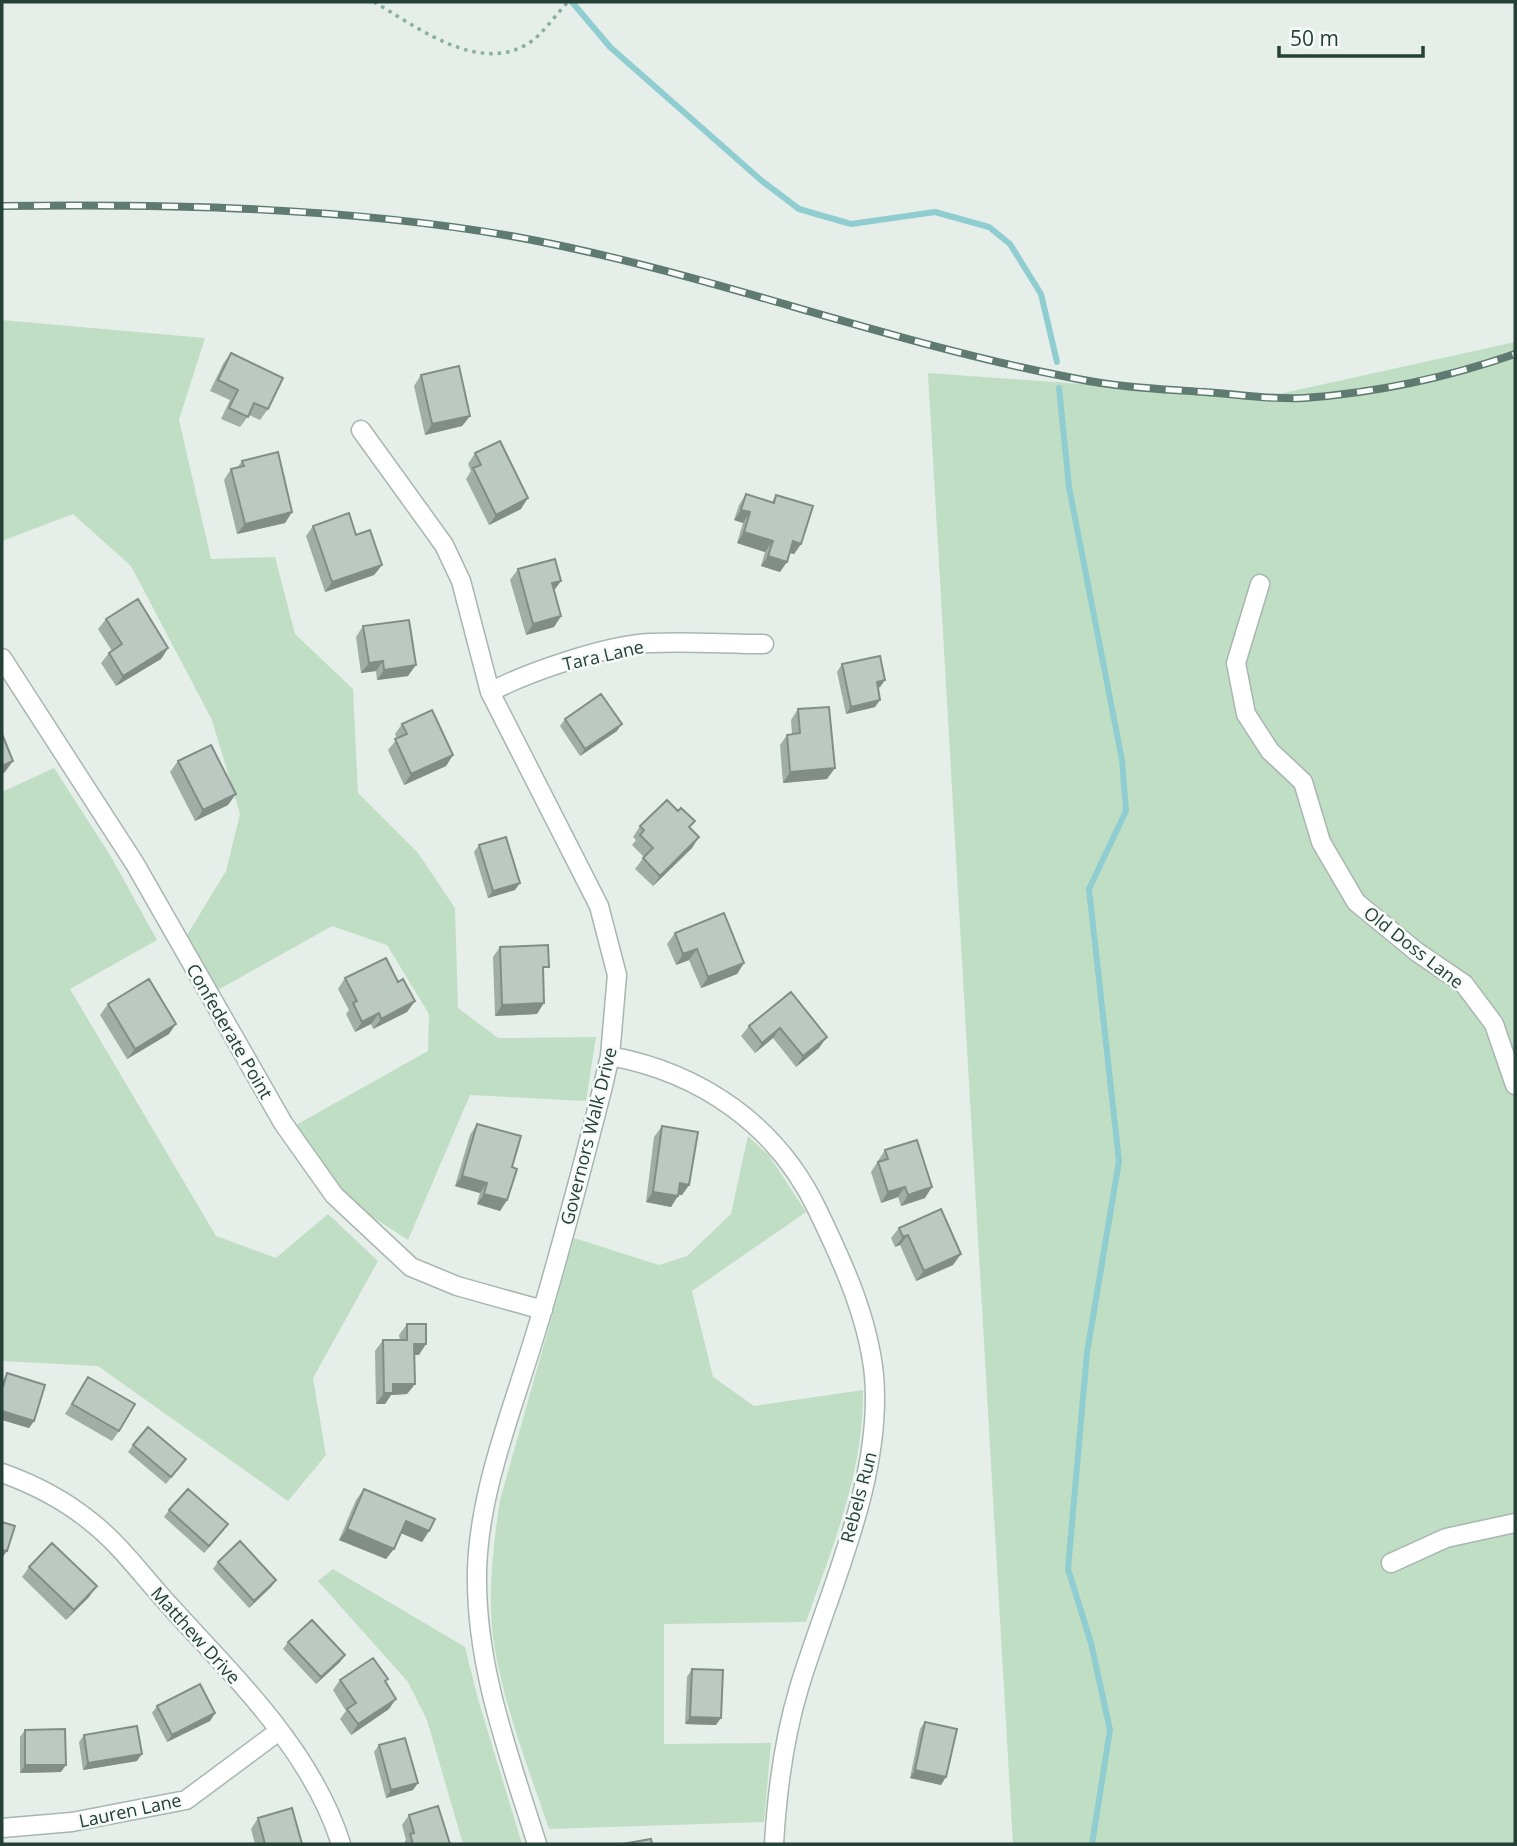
<svg xmlns="http://www.w3.org/2000/svg" width="1517" height="1846" viewBox="0 0 1517 1846" font-family="'Open Sans',sans-serif">
  <style>
    .green { fill: #bfdec4 }
    .lines { fill: none; stroke-linecap: round; stroke-linejoin: round }
    .stream { stroke: #90cdd1; stroke-width: 6 }
    .minor-casing { stroke: #a8b6b0; stroke-width: 21 }
    .path { stroke: #87b09f; stroke-width: 3.5; stroke-dasharray: 3.5 5; stroke-linecap: butt }
    .minor { stroke: #fff; stroke-width: 18 }
    .rail-casing { stroke: #5f7b71; stroke-width: 8 }
    .rail { stroke: #f6faf8; stroke-width: 5; stroke-dasharray: 16; stroke-linecap: butt }
    .wall { fill: #a1ada7 }
    .shaded-wall { fill: #838d88 }
    .building { fill: #bbc9c2; stroke: #838d88; stroke-width: 2 }
    .labels { text-anchor: middle; dominant-baseline: central; stroke-width: 5; stroke-linejoin: round; paint-order: stroke }
    .street-label { font-size: 18px; fill: #254036; stroke: #f6faf8 }
  </style>
  <rect width="100%" height="100%" fill="#e5eee9"/>
  <!-- green -->
  <path class="green" d="M2,320L205,338L179,420L211,559L275,557L295,634L353,689L358,793L418,853L455,908L458,1008L498,1038L596,1037L586,1101L470,1095L408,1240L368,1214L336,1185L296,1125L428,1051L429,1014L387,945L332,926L216,991L184,940L226,871L240,814L212,720L131,566L73,514L2,541Z
    M1515,342V1844H1013L928,373L1265,397Z
    M54,768L110,855L157,940L70,989L216,1236L276,1258L328,1214L378,1261L313,1378L326,1455L288,1501L98,1366L2,1361V792Z
    M748,1136L770,1157L806,1212L692,1291L713,1377L754,1406L863,1390C864,1472 833,1545 806,1622L664,1624V1744L771,1743L764,1822L549,1829C529,1769 504,1707 494,1644C487,1597 493,1546 500,1500L574,1238L659,1265L687,1256L731,1214Z
    M333,1569L465,1647L478,1699L522,1844H463L427,1720L408,1682L318,1581Z"/>
  <g class="lines">
    <!-- stream -->
    <path class="stream" d="M572,2L610,47L762,181L799,209L851,224L935,212L989,227L1010,244L1041,294L1057,362
      M1059,388L1069,487L1122,760L1126,811L1089,889L1119,1161L1087,1353L1068,1569L1091,1643L1110,1730L1092,1844"/>
    <!-- minor casing -->
    <g class="minor-casing">
      <path id="minor" d="M361,430L444,545L461,581L490,692L599,906L617,975L610,1056L602,1090C581,1172 560,1254 535,1335C512,1411 479,1491 477,1571C475,1666 509,1755 537,1844
        M1260,584L1236,663L1246,714L1270,751L1303,782L1321,842L1356,902L1417,952L1464,984L1494,1024L1515,1085
        M2,658L135,864L283,1123L334,1195L411,1267L457,1286L543,1310
        M490,692C528,672 607,645 650,643C688,641 726,644 764,644
        M610,1056C702,1073 778,1126 818,1211C843,1263 868,1317 874,1375C883,1480 829,1589 799,1688C784,1738 777,1792 774,1844
        M2,1473C33,1484 64,1500 90,1521C121,1545 143,1577 170,1606C235,1678 311,1749 341,1844
        M1391,1563L1446,1538L1515,1523
        M2,1828L72,1822L186,1800L279,1731"/>
    </g>
    <!-- path -->
    <path class="path" d="M374,2C416,26 475,73 526,45C542,36 555,15 568,2"/>
    <!-- minor -->
    <use href="#minor" class="minor"/>
    <!-- rail casing -->
    <g class="rail-casing">
      <path id="rail" d="M2,206C171,204 344,207 511,236C701,270 883,342 1073,378C1115,387 1160,389 1204,392C1236,394 1271,400 1304,398C1374,393 1449,377 1515,354"/>
    </g>
    <!-- rail -->
    <use href="#rail" class="rail"/>
  </g>
  <!-- wall -->
  <path class="wall" d="M231,353L268,409L260,420L249,415L240,427L221,419L230,400L210,391L223,364Z
    M421,375L470,416L462,426L425,435L414,386Z
    M475,453L521,509L489,525L466,479L471,471L468,464Z
    M242,461L292,512L285,523L237,534L224,480L231,469L237,468Z
    M746,494L772,502L776,495L801,544L794,554L789,553L780,572L761,566L765,552L737,543L743,523L734,520L739,505Z
    M313,526L356,535L382,565L374,575L325,592L306,536Z
    M518,569L561,581L554,591L561,616L554,627L526,635L510,580Z
    M106,619L168,648L161,659L116,686L101,663L109,653L112,651L98,629Z
    M363,626L408,676L377,680L376,671L361,673L356,637Z
    M842,664L885,680L880,687L878,688L875,707L846,714L837,672Z
    M798,709L827,779L783,783L780,745L787,735L792,734L791,720Z
    M565,719L617,731L580,756L560,726Z
    M402,724L453,755L446,766L404,785L388,750L397,739L395,734Z
    M178,761L228,805L195,821L170,772Z
    M640,826L690,828L692,848L653,886L635,869L644,857L632,845L636,840L633,837Z
    M479,845L515,890L488,898L474,852Z
    M675,933L744,963L737,974L701,988L689,960L676,965L667,944Z
    M500,947L537,1014L495,1016L493,957Z
    M345,978L398,982L415,1001L407,1012L373,1029L371,1024L355,1032L346,1014L349,1010L338,989Z
    M791,992L819,1048L796,1067L773,1038L755,1053L741,1036L749,1026Z
    M108,1004L169,1034L127,1059L100,1015Z
    M477,1124L512,1167L507,1200L500,1211L477,1204L480,1193L455,1186L470,1135Z
    M662,1126L689,1185L682,1195H678L671,1207L646,1202L654,1137Z
    M885,1150L925,1198L901,1206L898,1197L881,1203L871,1172Z
    M899,1228L953,1265L916,1281L900,1245L895,1247L891,1238Z
    M407,1324L419,1355H414L415,1384L407,1394L391,1395L385,1404H376L375,1351L383,1340H400L399,1335Z
    M7,1373L34,1421L29,1428L2,1420V1382Z
    M88,1377L119,1431L112,1441L65,1414Z
    M133,1445L186,1459L166,1484L128,1452Z
    M364,1489L429,1531L422,1542L401,1533L386,1559L339,1540L356,1500Z
    M169,1510L228,1524L204,1553L164,1517Z
    M218,1562L276,1580L271,1587L249,1608L213,1569Z
    M29,1567L89,1597L66,1620L22,1577Z
    M288,1642L345,1655L340,1662L316,1684L283,1649Z
    M692,1669L716,1725L685,1724L687,1677Z
    M388,1679L385,1682L389,1709L351,1735L340,1719L346,1711L333,1690L340,1680Z
    M157,1706L215,1713L210,1721L167,1742L152,1713Z
    M925,1722L941,1785L910,1778L920,1729Z
    M25,1730L61,1772L20,1773V1737Z
    M84,1735L137,1761L83,1770L79,1742Z
    M379,1745L413,1790L386,1798L374,1752Z
    M409,1815L450,1844H403L406,1840L402,1825Z
    M258,1818L302,1844H255L251,1829Z"/>
  <!-- shaded-wall -->
  <path class="shaded-wall" d="M470,416L462,426L425,435L432,424Z
    M528,498L521,509L489,525L496,515Z
    M741,510L750,512L743,523L734,520Z
    M292,512L285,523L237,534L245,524Z
    M744,532L773,541L765,552L737,543Z
    M793,541L801,544L794,554L786,552Z
    M768,556L787,562L780,572L761,566Z
    M382,565L374,575L325,592L332,582Z
    M561,581L553,591L552,583Z
    M561,616L554,627L526,635L533,624Z
    M168,648L161,659L116,686L123,676Z
    M383,661L376,671L361,673L369,663Z
    M416,665L408,676L377,680L384,670Z
    M885,680L880,687L872,689L877,682Z
    M880,700L875,707L846,714L851,707Z
    M622,724L617,731L580,756L585,749Z
    M453,755L446,766L404,785L411,774Z
    M13,761L5,772L2,774V766Z
    M835,768L827,779L783,783L790,772Z
    M236,794L228,805L195,821L203,810Z
    M699,837L692,848L653,886L660,876Z
    M520,883L515,890L488,898L493,891Z
    M697,949L689,960L676,965L683,954Z
    M744,963L737,974L701,988L708,977Z
    M415,1001L407,1012L373,1029L381,1019Z
    M544,1003L537,1014L495,1016L502,1005Z
    M379,1013L371,1024L355,1032L362,1022Z
    M176,1024L169,1034L127,1059L135,1049Z
    M780,1028L773,1038L755,1053L762,1043Z
    M827,1037L819,1048L796,1067L803,1056Z
    M462,1176L487,1183L480,1193L455,1186Z
    M680,1183L689,1185L682,1195L673,1194Z
    M905,1187L898,1197L881,1203L888,1192Z
    M932,1187L925,1198L901,1206L908,1195Z
    M653,1192L678,1196L671,1207L646,1202Z
    M484,1194L507,1200L500,1211L477,1204Z
    M908,1235L900,1245L895,1247L903,1237Z
    M961,1254L953,1265L916,1281L924,1271Z
    M414,1344H426L419,1355H407Z
    M393,1384H415L407,1394L391,1395L385,1404H376L384,1393Z
    M2,1411L34,1421L29,1428L2,1420Z
    M406,1521L429,1531L422,1542L398,1532Z
    M228,1524L223,1531L204,1553L209,1546Z
    M347,1529L394,1549L386,1559L339,1540Z
    M2,1550L7,1551L2,1558Z
    M276,1580L271,1587L249,1608L254,1601Z
    M97,1586L89,1597L66,1620L74,1610Z
    M345,1655L340,1662L316,1684L321,1677Z
    M396,1699L389,1709L351,1735L358,1724Z
    M215,1713L210,1721L167,1742L172,1735Z
    M690,1717L721,1718L716,1725L685,1724Z
    M142,1754L137,1761L83,1770L88,1763Z
    M25,1765H66L61,1772L20,1773Z
    M915,1770L946,1777L941,1785L910,1778Z
    M418,1783L413,1790L386,1798L391,1790Z"/>
  <!-- building -->
  <path class="building" d="M231,353L283,378L268,409L254,403L248,417L229,408L238,390L218,380Z
    M459,366L470,416L432,424L421,375Z
    M500,441L528,498L496,515L473,468L481,465L475,453Z
    M278,452L292,512L245,524L231,469L244,466L242,461Z
    M746,494L774,503L776,495L813,506L801,544L793,541L787,562L768,556L773,541L744,532L750,512L741,510Z
    M349,513L356,535L370,530L382,565L332,582L313,526Z
    M555,559L561,581L552,583L561,616L533,624L518,569Z
    M138,599L168,648L123,676L109,653L122,644L106,619Z
    M409,620L416,665L384,670L383,661L369,663L363,626Z
    M880,656L885,680L877,682L880,700L851,707L842,664Z
    M601,694L622,724L585,749L565,719Z
    M829,707L835,768L790,772L787,735L800,733L798,709Z
    M432,710L453,755L411,774L395,739L407,734L402,724Z
    M2,734L13,761L2,766Z
    M211,745L236,794L203,810L178,761Z
    M667,800L678,811L681,808L695,821L689,827L699,837L660,876L643,858L653,848L640,835L644,830L640,826Z
    M506,837L520,883L493,891L479,845Z
    M724,913L744,963L708,977L697,949L683,954L675,933Z
    M548,945L549,967H543L544,1003L502,1005L500,947Z
    M386,958L398,982L403,979L415,1001L381,1019L379,1013L362,1022L353,1003L357,1001L345,978Z
    M149,979L176,1024L135,1049L108,1004Z
    M791,992L827,1037L803,1056L780,1028L762,1043L749,1026Z
    M477,1124L521,1136L512,1167L517,1169L507,1200L484,1194L487,1183L462,1176Z
    M662,1126L698,1132L689,1185L680,1183L678,1196L653,1192Z
    M917,1140L932,1187L908,1195L905,1187L888,1192L878,1162L888,1159L885,1150Z
    M941,1209L961,1254L924,1271L908,1235L903,1237L899,1228Z
    M407,1324H426V1344H414L415,1384H393V1393H384L383,1340H407Z
    M7,1373L45,1385L34,1421L2,1411V1390Z
    M88,1377L135,1404L119,1431L72,1404Z
    M148,1427L186,1459L171,1477L133,1445Z
    M188,1489L228,1524L209,1546L169,1510Z
    M364,1489L435,1519L429,1531L406,1521L394,1549L347,1529Z
    M2,1522L15,1526L7,1551L2,1550Z
    M240,1541L276,1580L254,1601L218,1562Z
    M52,1543L97,1586L74,1610L29,1567Z
    M312,1620L345,1655L321,1677L288,1642Z
    M373,1658L388,1679L385,1681L396,1699L358,1724L347,1709L356,1703L340,1680Z
    M692,1669L723,1670L721,1718L690,1717Z
    M200,1684L215,1713L172,1735L157,1706Z
    M925,1722L957,1729L946,1777L915,1770Z
    M137,1726L142,1754L88,1763L84,1735Z
    M65,1729L66,1765H25V1730Z
    M405,1738L418,1783L391,1790L379,1745Z
    M438,1806L450,1844H413L410,1834L414,1833L409,1815Z
    M292,1808L302,1844H265L258,1818Z
    M651,1839L652,1844H622Z"/>
  <g class="labels">
    <!-- street labels -->
    <g class="street-label">
      <text transform="translate(603 655) rotate(-13)">Tara Lane</text>
      <text transform="translate(1414 947) rotate(38)">Old Doss Lane</text>
      <text transform="translate(230 1031) rotate(60)">Confederate Point</text>
      <text transform="translate(588 1136) rotate(-76)">Governors Walk Drive</text>
      <text transform="translate(858 1497) rotate(-75)">Rebels Run</text>
      <text transform="translate(196 1635) rotate(48)">Matthew Drive</text>
      <text transform="translate(130 1810) rotate(-12)">Lauren Lane</text>
    </g>
  </g>
  <!-- border -->
  <rect width="1517" height="1846" fill="none" stroke="#254036" stroke-width="7"/>
  <!-- scale -->
  <path d="M1279 46v10h144v-10" fill="none" stroke="#254036" stroke-width="3.5"/>
  <text x="1290" y="46" font-size="21" fill="#254036" stroke="#f6faf8" stroke-width="5" paint-order="stroke">50 m</text>
</svg>
